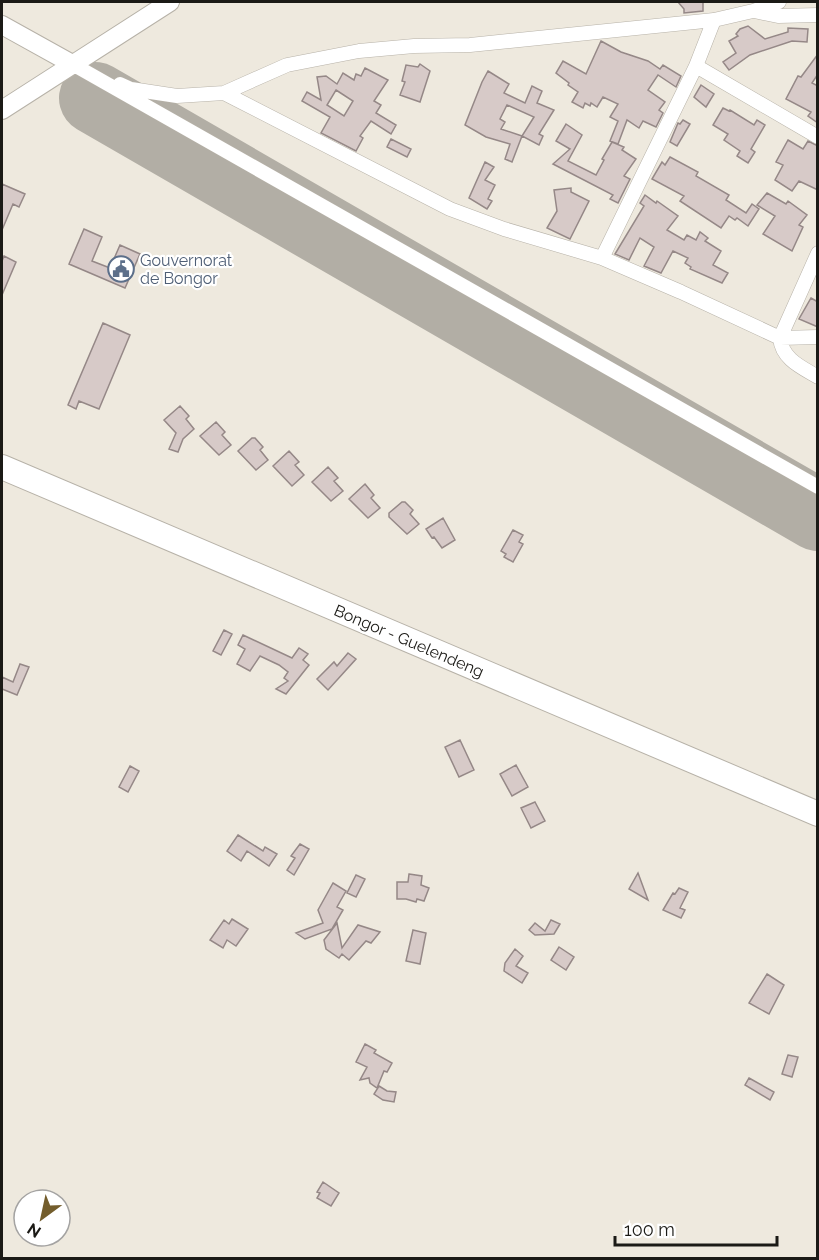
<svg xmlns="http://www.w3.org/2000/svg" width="819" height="1260" viewBox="0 0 819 1260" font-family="Raleway,sans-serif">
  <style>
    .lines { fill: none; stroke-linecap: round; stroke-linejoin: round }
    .runway { stroke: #b2aea5; stroke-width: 72 }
    .building { fill: #d7cac8; stroke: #958887; stroke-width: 1.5; fill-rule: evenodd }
    .street-casing { stroke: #b7b2a8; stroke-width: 15 }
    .secondary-casing { stroke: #b7b2a8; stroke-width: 20 }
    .highway-casing { stroke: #b7b2a8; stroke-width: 26 }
    .street { stroke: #fff; stroke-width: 14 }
    .secondary { stroke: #fff; stroke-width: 18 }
    .highway { stroke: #fff; stroke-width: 24 }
    .labels { text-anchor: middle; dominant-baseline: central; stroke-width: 4.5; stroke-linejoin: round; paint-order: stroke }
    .service-label { font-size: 16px; fill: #4e5e75; stroke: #fff; text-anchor: start }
    .street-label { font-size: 16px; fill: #1b1a16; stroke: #fff }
  </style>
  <rect width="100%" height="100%" fill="#eee9de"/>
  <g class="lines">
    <!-- runway -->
    <path class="runway" d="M95,98L818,515"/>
  </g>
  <!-- building -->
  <path class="building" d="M678,2H703V11L684,13V9Z
    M748,26L765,39L788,32V28L808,29L807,42L792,41L750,55L729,70L723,62L736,53L729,41L738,36L736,34L740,29Z
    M601,41L621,52L648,61L660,69L663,65L681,76L676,87L658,75L648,90L665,102L659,110L663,113L656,127L643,121L639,128L627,120L618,144L610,141L618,121L610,117L618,104L603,97L597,107L591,103L590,106L585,103L583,108L572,102L578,92L568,85L569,83L556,73L563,61L586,74Z
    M818,54V74L812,83L818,86V123L808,116L811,112L786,99L798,76L801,77Z
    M420,64L430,71L420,102L400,95L405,82L402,81L406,65L418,67Z
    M365,68L388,80L374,101L381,105L376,113L396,125L391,134L371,121L360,136L363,138L356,151L321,133L330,117L302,101L307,92L321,100L317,77L326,76L337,84L343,73L354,80L356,74L361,76ZM336,90L353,101L344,116L327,105Z
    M488,71L509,84L504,93L525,103L532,86L542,91L537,103L554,110L539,134L543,136L539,145L522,136L534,117L507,105L500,119L505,122L501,129L522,136L512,162L505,159L510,144L486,137L465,125L482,82Z
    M701,85L714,94L706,107L694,97Z
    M723,108L729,111L730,110L754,125L757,120L765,125L751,149L755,152L748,163L737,156L740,151L724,140L728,134L713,125Z
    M683,120L690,124L677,146L670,142L678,123L680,124Z
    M566,124L582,135L568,161L596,175L604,160L602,159L612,142L624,147L622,150L636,159L624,176L630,179L618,203L610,199L613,195L553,164L570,149L556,141Z
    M391,139L411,149L407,157L387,147Z
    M788,140L803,149L808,141L818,146V190L799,181L792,191L775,180L783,165L776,162Z
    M670,157L698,172L696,176L729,195L726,200L746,213L752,204L759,209L748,226L737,218L735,220L729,216L721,228L680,201L684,196L652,179L662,162L665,165Z
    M485,162L494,167L485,180L495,185L488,199L492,201L487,209L469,198Z
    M2,184L25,194L19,207L13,204L2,230Z
    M571,188V192L589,201L570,239L547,228L557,211L554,190Z
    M767,193L786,204L788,201L807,215L799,225L803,227L792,251L763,234L775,216L757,205Z
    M645,195L656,203L657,201L678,216L667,230L684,240L687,235L696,240L700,232L708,238L705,241L721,251L713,265L728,273L722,283L690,269L691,267L685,263L688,258L673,251L661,273L644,266L654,247L640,238L629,260L615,254L644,206L640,203Z
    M84,229L102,237L92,261L110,268L120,245L140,254L125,288L69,264Z
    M4,256L16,262L2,295V261Z
    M811,298L818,302V327L799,319Z
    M103,323L130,335L99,409L79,401L76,409L68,405Z
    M180,406L189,416L186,419L194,429L183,439L178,452L169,449L176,433L164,420Z
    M216,422L225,432L222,435L231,445L219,455L200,436Z
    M252,438H255L263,447L260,450L268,460L256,470L238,451Z
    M289,451L299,462L295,465L304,475L292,486L273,466Z
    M328,467L338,478L334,481L343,491L331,501L312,482Z
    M365,484L374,495L371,498L380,508L368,518L349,499Z
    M402,502H405L413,510L410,514L419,524L407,534L389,517V513Z
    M443,518L455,540L442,548L434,537L432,538L426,529Z
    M513,530L523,535L519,542L523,544L513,562L504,557L506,554L501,551Z
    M224,630L232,634L221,655L213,651Z
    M243,635L292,658L299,648L308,654L303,660L309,665L286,694L276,689L288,681L284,678L288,672L279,665L260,656L250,671L237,664L245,649L238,645Z
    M348,653L356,659L328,690L317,679L334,662L337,666Z
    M20,664L29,667L17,695L2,689V677L13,682Z
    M460,740L474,770L459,777L445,747Z
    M516,765L528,787L512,796L500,774Z
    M130,766L139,771L128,792L119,787Z
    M535,802L545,821L531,828L521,808Z
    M238,835L263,851L265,847L277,854L269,866L247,851L241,861L227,851Z
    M300,844L309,849L294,875L287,870L295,858L291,856Z
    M638,873L648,900L629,889Z
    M409,874L422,876L421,885L429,888L424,901L417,899L416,902L406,899H397V882H408Z
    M356,875L365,879L356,897L347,893Z
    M333,883L346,891L337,907L343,910L332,929L305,939L296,933L323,923L318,910Z
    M679,888L688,892L680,908L685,910L681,918L663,910L673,893L675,894Z
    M232,919L248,929L236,946L227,940L223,948L210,940L224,920L229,924Z
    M551,920L560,924L554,934L535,935L529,930L535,923L545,931Z
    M337,923L342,948L358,925L380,932L371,943L366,941L349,960L342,954L339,958L326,949L324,940Z
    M413,930L426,933L420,964L406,961Z
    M559,947L574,957L566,970L551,960Z
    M515,949L523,956L516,966L528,973L522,983L504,971L505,963Z
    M767,974L784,985L769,1014L749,1003Z
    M365,1044L376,1050L374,1053L392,1063L387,1072L384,1071L377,1088L370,1083L369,1078L360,1080L367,1067L356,1062Z
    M788,1055L798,1057L792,1077L782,1074Z
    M749,1078L774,1092L770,1100L745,1085Z
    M379,1086L387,1091L396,1092L394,1102L383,1100L374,1094Z
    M323,1182L339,1193L331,1206L317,1198L320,1193L317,1192Z"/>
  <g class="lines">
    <!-- street casing -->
    <g class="street-casing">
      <path id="street" d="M754,11L778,16L818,15
        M74,65L818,487
        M696,66L818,137
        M120,84L131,89L177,96L224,93L287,65L359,51L414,46L470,45L714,20L753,11L779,2
        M224,93L450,209L504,229L602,258L681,292L780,338L818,337
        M818,253L780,338C782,359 801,367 818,377
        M602,258L696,66L714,20"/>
    </g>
    <!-- secondary casing -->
    <g class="secondary-casing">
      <path id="secondary" d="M2,25L74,65
        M2,110L170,2"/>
    </g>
    <!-- highway casing -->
    <g class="highway-casing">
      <path id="highway" d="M2,467L818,814"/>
    </g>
    <!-- street -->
    <use href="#street" class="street"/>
    <!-- secondary -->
    <use href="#secondary" class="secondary"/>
    <!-- highway -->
    <use href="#highway" class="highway"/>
  </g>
  <!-- icons -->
  <defs>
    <g id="civic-ring" transform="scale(1.35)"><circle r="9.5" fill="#fff" stroke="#5c6f8a" stroke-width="1.5"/><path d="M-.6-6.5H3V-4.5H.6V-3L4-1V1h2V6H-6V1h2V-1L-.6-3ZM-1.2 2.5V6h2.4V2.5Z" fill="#5c6f8a"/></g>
  </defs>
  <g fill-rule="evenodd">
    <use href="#civic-ring" x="121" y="269"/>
  </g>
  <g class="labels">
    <!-- service labels -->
    <g class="service-label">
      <text x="140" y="260">Gouvernorat<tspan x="140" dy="18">de Bongor</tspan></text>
    </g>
    <!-- street labels -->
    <g class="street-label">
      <text transform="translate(409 641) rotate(23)">Bongor - Guelendeng</text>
    </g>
  </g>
  <!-- border -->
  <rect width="819" height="1260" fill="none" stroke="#1b1a16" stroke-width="6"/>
  <!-- north arrow -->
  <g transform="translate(42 1218) rotate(213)"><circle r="28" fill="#ffffff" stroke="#a4a3a2" stroke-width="1.5"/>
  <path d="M0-4.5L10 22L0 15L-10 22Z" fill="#735d2c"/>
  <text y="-9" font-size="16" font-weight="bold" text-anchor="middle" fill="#1b1a16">N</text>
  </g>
  <!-- scale -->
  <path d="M615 1236v9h162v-9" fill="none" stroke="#1b1a16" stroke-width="3"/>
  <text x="624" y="1236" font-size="18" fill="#1b1a16" stroke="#ffffff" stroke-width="4.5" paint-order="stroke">100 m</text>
</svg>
